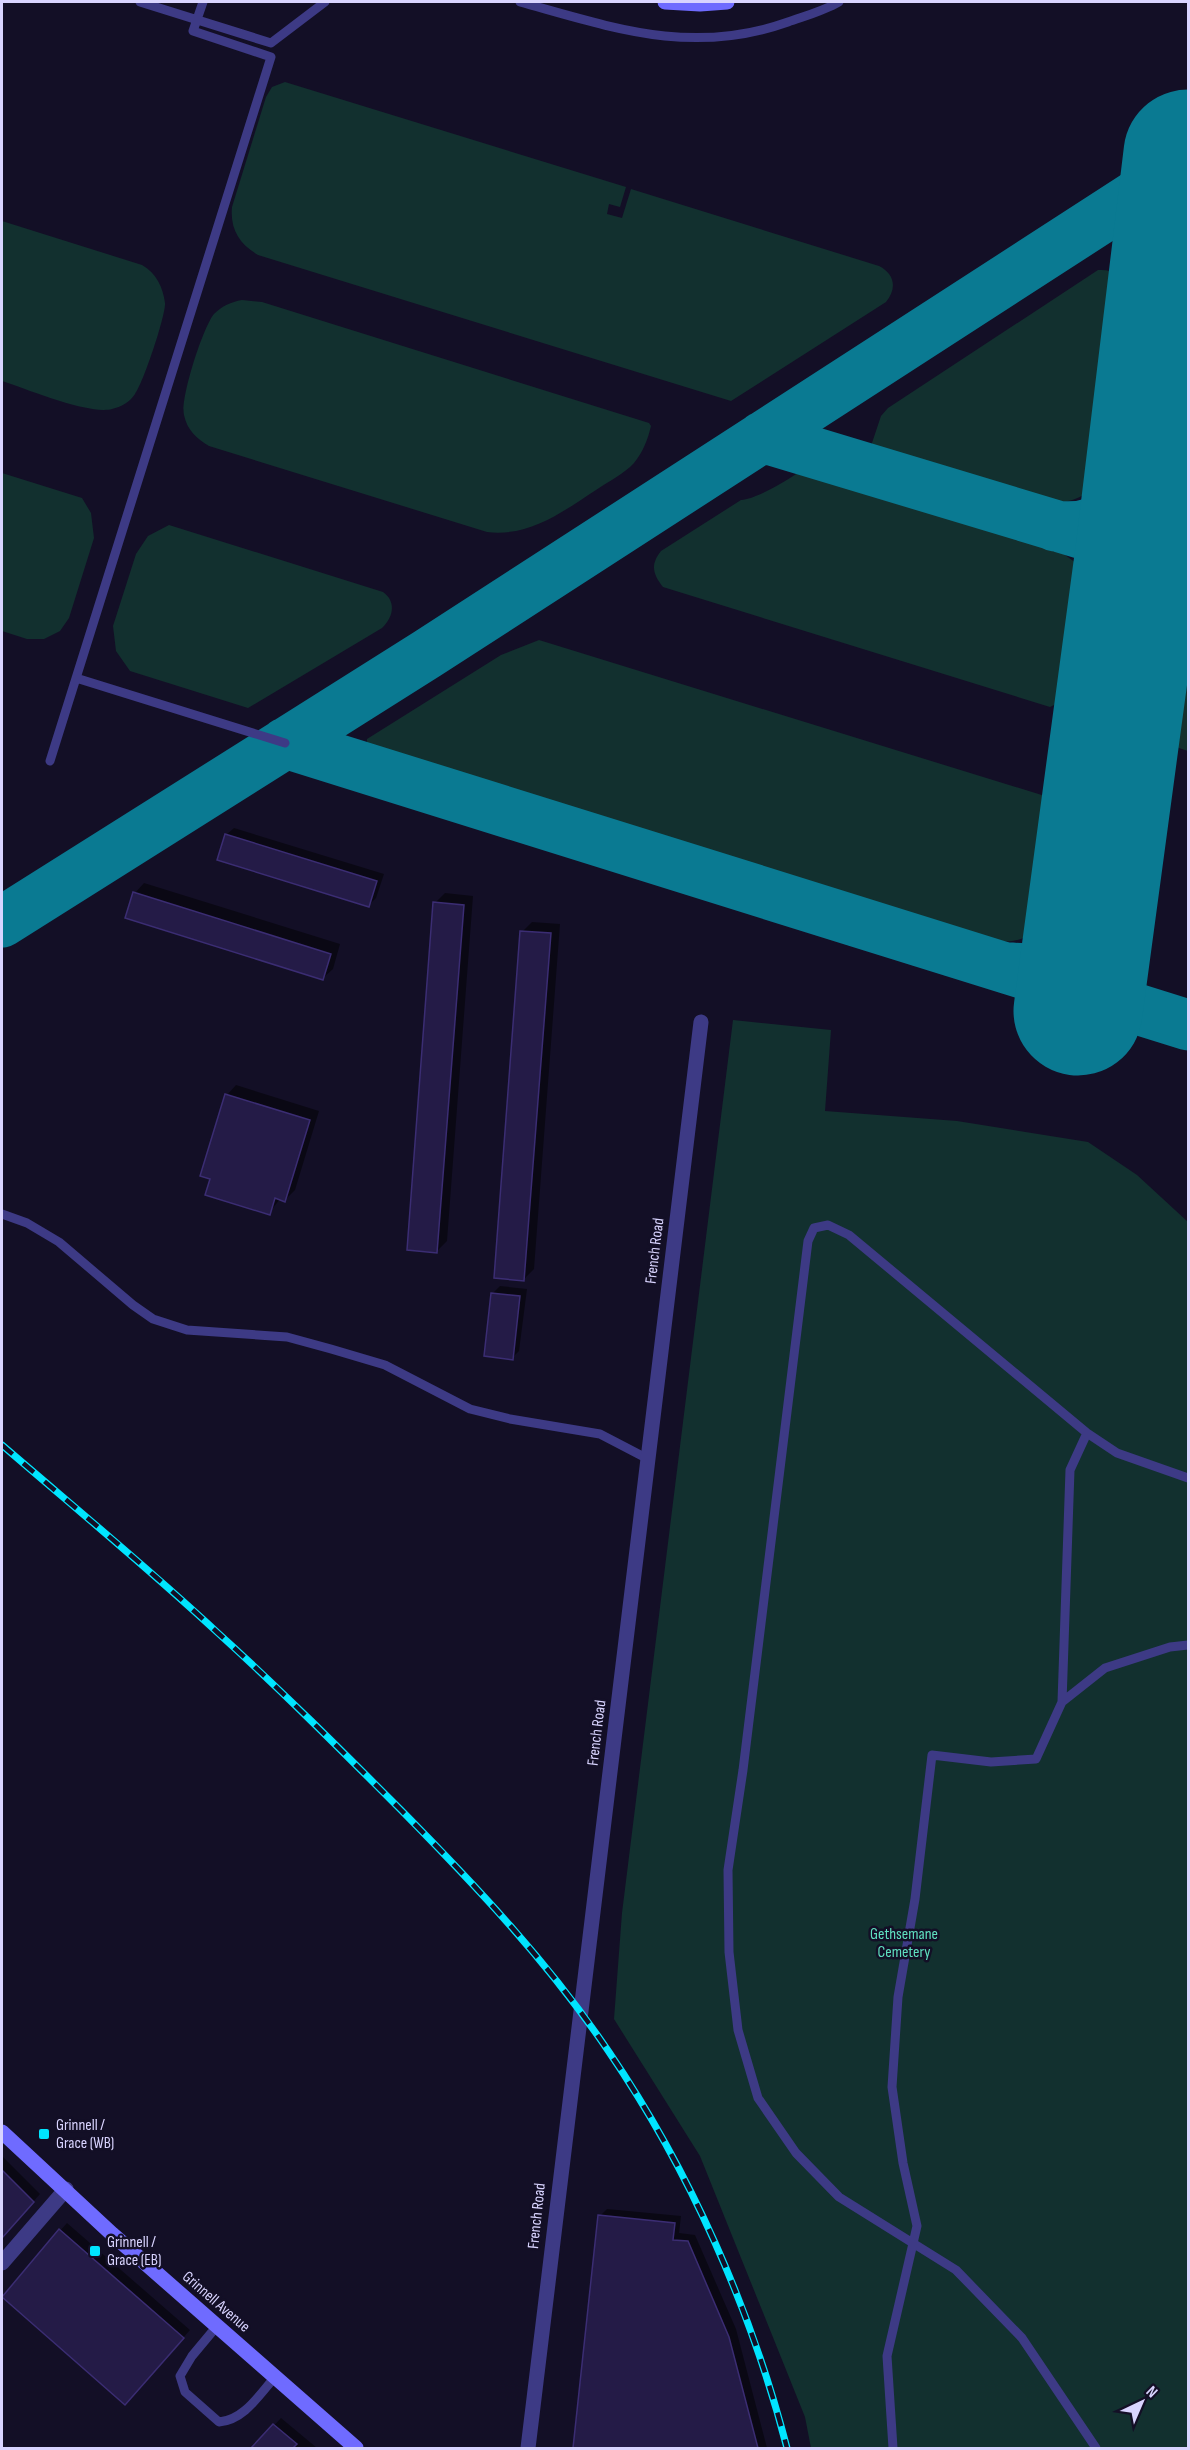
<svg xmlns="http://www.w3.org/2000/svg" width="1190" height="2450" viewBox="0 0 1190 2450" font-family="'Sofia Sans Condensed',sans-serif">
  <style>
    .green { fill: #12302f }
    .shadow { fill: #0007 }
    .lines { fill: none; stroke-linecap: round; stroke-linejoin: round }
    .taxiway { stroke: #0a7a92; stroke-width: 51 }
    .runway { stroke: #0a7a92; stroke-width: 129 }
    .building { fill: #241b47; stroke: #3b2d73; stroke-width: 1.5 }
    .lane { stroke: #3d3a85; stroke-width: 9 }
    .street { stroke: #3d3a85; stroke-width: 15 }
    .secondary { stroke: #6f6bff; stroke-width: 15 }
    .rail-casing { stroke: #00e5ff; stroke-width: 7 }
    .rail { stroke: #130f26; stroke-width: 4.5; stroke-dasharray: 14; stroke-linecap: butt }
    .poi-dot { fill: #00e5ff; stroke: #130f26; stroke-width: 2 }
    .labels { text-anchor: middle; dominant-baseline: central; stroke-width: 5; stroke-linejoin: round; paint-order: stroke }
    .street-label { font-size: 16px; fill: #d9d4ff; stroke: #130f26 }
    .park-label { font-size: 16px; fill: #5fe0c0; stroke: #130f26 }
    .poi-label { font-size: 16px; fill: #d9d4ff; stroke: #130f26; text-anchor: start }
  </style>
  <rect width="100%" height="100%" fill="#130f26"/>
  <!-- green -->
  <path class="green" d="M285,82L626,187L620,207L609,204L607,214L622,218L631,189L879,266C895,274 897,289 886,302L731,401L258,255C239,244 230,229 232,207L266,97L272,87Z
    M2,221L142,265C156,273 163,287 165,303C166,315 143,384 135,394C130,402 121,407 112,409C89,415 27,389 2,381Z
    M1098,270C1112,269 1121,274 1126,287L1099,473C1091,498 1069,505 1044,501L871,446L881,416L888,408Z
    M242,300L262,302L649,423L651,426C648,439 643,452 634,463C624,474 609,481 596,490C562,512 530,537 487,532L209,446C197,439 187,430 184,415C180,399 203,327 214,314C222,306 231,302 242,300Z
    M801,471L1061,552L1076,563L1085,585L1074,695L1050,707L663,587C653,574 650,565 661,551L741,500C757,499 787,480 801,471Z
    M2,473L82,498L91,513L94,538L69,618L60,631L44,639H27L2,631Z
    M169,525L383,592C396,601 394,617 382,628L248,708L130,671L116,651L113,626L136,554L148,536Z
    M1188,618V751L1176,747L1159,717L1171,637L1179,625Z
    M539,640L1061,801L1048,908C1040,934 1020,945 993,941L367,744V739L501,655Z
    M733,1020L831,1030L825,1111L957,1121L1088,1142L1137,1175L1188,1222V2448H811L805,2417L700,2156L614,2019L622,1913Z"/>
  <!-- shadow -->
  <path class="shadow" d="M234,828L384,874L376,898L369,905L226,835Z
    M144,883L340,944L333,969L323,978L135,893Z
    M445,893L473,896L447,1241L437,1251L435,903Z
    M532,922L560,924L534,1269L524,1279L522,932Z
    M236,1085L319,1111L295,1190L285,1200L280,1199L269,1213L212,1178L227,1095Z
    M500,1286L527,1289L519,1351L512,1358L493,1293Z
    M2,2156L40,2194L2,2237Z
    M607,2209L681,2216L679,2233L695,2235L736,2329L767,2448H575L600,2216Z
    M67,2223L190,2330L125,2403L2,2296Z
    M281,2418L317,2448H253Z"/>
  <g class="lines">
    <!-- taxiway -->
    <path class="taxiway" d="M762,437L1140,551L1188,568
      M1055,526C1111,533 1137,497 1153,450
      M285,743L1188,1025
      M2,922L427,654L1188,162
      M1011,968C1046,971 1068,966 1088,935"/>
    <!-- runway -->
    <path class="runway" d="M1078,1011L1140,551L1188,154"/>
  </g>
  <!-- building -->
  <path class="building" d="M225,834L377,881L369,907L217,860Z
    M133,892L331,954L323,980L125,918Z
    M433,902L464,905L437,1253L407,1250Z
    M520,931L551,933L524,1281L494,1278Z
    M225,1094L310,1120L285,1202L275,1198L270,1215L205,1195L210,1179L200,1176Z
    M491,1293L520,1296L513,1360L484,1356Z
    M2,2170L34,2202L2,2238Z
    M598,2215L675,2223L673,2240L688,2241L729,2337L758,2448H573Z
    M59,2229L184,2338L125,2405L2,2297Z
    M273,2424L297,2444L293,2448H251Z"/>
  <g class="lines">
    <!-- lane -->
    <path class="lane" d="M140,2L271,43L325,2
      M520,2C614,28 692,56 788,22C805,16 824,11 839,2
      M76,678L285,743
      M50,761L271,57L193,31L203,2
      M2,1214L27,1223L59,1242L133,1305L153,1319L187,1330L287,1337L331,1349L385,1365L470,1409L510,1419L600,1434L648,1459
      M1062,1702L1105,1668L1170,1647L1188,1645
      M217,2326L192,2356L180,2376L185,2392L219,2422C244,2420 259,2395 275,2377
      M893,2448L887,2356L917,2226L903,2163L892,2087L898,1997L915,1899L932,1755L991,1762L1036,1759L1062,1702L1070,1470L1087,1433
      M1096,2448L1022,2338L956,2270L839,2197L796,2153L758,2098L738,2030L729,1952L728,1870L743,1770L808,1241L814,1228L828,1225L849,1235L1087,1433L1117,1453L1188,1478"/>
    <!-- street -->
    <path class="street" d="M2,2263L66,2189
      M528,2448C583,1973 643,1498 701,1022"/>
    <!-- secondary -->
    <path class="secondary" d="M665,2L700,4L727,2
      M2,2132L112,2234L356,2448"/>
    <!-- rail casing -->
    <g class="rail-casing">
      <path id="rail" d="M2,1445C74,1507 148,1568 218,1633C281,1690 341,1750 401,1810C476,1886 549,1963 609,2052C690,2171 751,2309 787,2448"/>
    </g>
    <!-- rail -->
    <use href="#rail" class="rail"/>
  </g>
  <!-- markers -->
  <g class="poi-dot">
    <rect x="38" y="2128" width="12" height="12" rx="3"/>
    <rect x="89" y="2245" width="12" height="12" rx="3"/>
  </g>
  <g class="labels">
    <!-- street labels -->
    <g class="street-label">
      <text transform="translate(655 1251) rotate(-83)">French Road</text>
      <text transform="translate(597 1733) rotate(-83)">French Road</text>
      <text transform="translate(537 2216) rotate(-84)">French Road</text>
      <text transform="translate(216 2302) rotate(41)">Grinnell Avenue</text>
    </g>
    <!-- park labels -->
    <g class="park-label">
      <text x="904" y="1934">Gethsemane<tspan x="904" dy="18">Cemetery</tspan></text>
    </g>
    <!-- poi labels -->
    <g class="poi-label">
      <text x="56" y="2125">Grinnell /<tspan x="56" dy="18">Grace (WB)</tspan></text>
      <text x="107" y="2242">Grinnell /<tspan x="107" dy="18">Grace (EB)</tspan></text>
    </g>
  </g>
  <!-- border -->
  <rect width="1190" height="2450" fill="none" stroke="#d9d4ff" stroke-width="6"/>
  <!-- north arrow -->
  <g transform="translate(1142 2402) rotate(44)" stroke="#130f26" stroke-width="4.5" paint-order="stroke">
  <path d="M0-4.5L10 22L0 15L-10 22Z" fill="#d9d4ff"/>
  <text y="-9" font-size="16" font-weight="bold" text-anchor="middle" fill="#d9d4ff">N</text>
  </g>
</svg>
